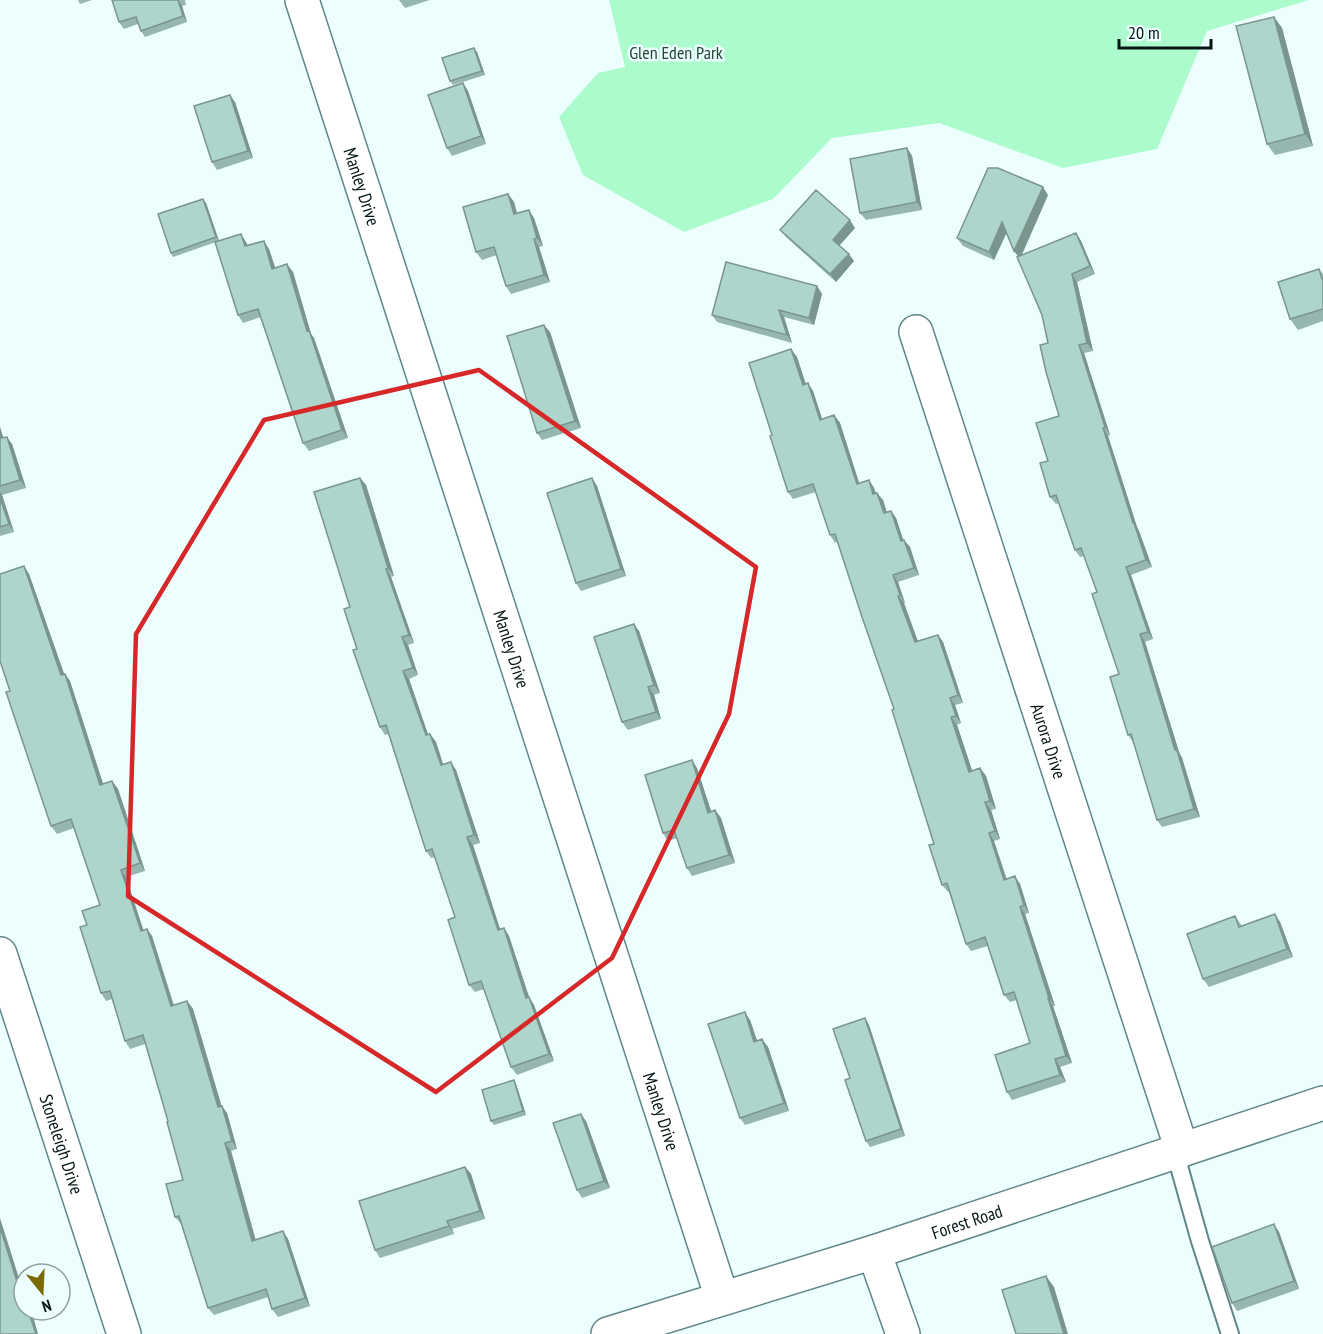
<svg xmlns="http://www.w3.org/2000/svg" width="1323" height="1334" viewBox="0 0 1323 1334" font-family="'PT Sans Narrow',sans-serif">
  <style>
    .green { fill: #acfbcc }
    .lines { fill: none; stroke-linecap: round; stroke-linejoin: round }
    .service-casing { stroke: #608788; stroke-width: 20 }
    .minor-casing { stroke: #608788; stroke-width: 36 }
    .tertiary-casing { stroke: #608788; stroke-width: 36 }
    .service { stroke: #fff; stroke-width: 16 }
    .minor { stroke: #fff; stroke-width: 33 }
    .tertiary { stroke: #fff; stroke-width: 33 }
    .wall { fill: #96b7af }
    .shaded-wall { fill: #7a958e }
    .building { fill: #aed5cb; stroke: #7a958e; stroke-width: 1.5 }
    .marked { fill: none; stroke: #d62828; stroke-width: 4.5; stroke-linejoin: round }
    .labels { text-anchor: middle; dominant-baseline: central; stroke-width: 5; stroke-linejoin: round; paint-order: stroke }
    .park-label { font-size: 18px; fill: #204631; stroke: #edfefe }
    .street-label { font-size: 18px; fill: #051515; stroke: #edfefe }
  </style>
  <rect width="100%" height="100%" fill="#edfefe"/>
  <!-- green -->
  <path class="green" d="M609,0H1309L1207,31L1157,149L1063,168L939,123L832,138L773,199L684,232L583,175L559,117L598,73L625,67Z"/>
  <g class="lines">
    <!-- service casing -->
    <g class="service-casing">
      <path id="service" d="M1175,1152L1200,1241L1230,1334"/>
    </g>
    <!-- minor casing -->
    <g class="minor-casing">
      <g id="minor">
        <path id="s1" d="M302,0L722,1298"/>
        <path id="s2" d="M916,332L1182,1150"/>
        <path id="s3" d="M0,954L124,1334"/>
        <path d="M874,1252L903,1334"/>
      </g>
    </g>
    <!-- tertiary casing -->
    <g class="tertiary-casing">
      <g id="tertiary">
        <path id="s4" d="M608,1334L874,1252L1323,1103"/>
      </g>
    </g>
    <!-- service -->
    <use href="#service" class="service"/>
    <!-- minor -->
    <use href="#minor" class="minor"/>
    <!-- tertiary -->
    <use href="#tertiary" class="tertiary"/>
  </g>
  <!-- wall -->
  <path class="wall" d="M78,0H92L80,4Z
    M112,0H185L186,5L182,6L187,22L145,37L141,31L138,24L124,29L119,22Z
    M399,0H430L405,8Z
    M1274,17L1282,28L1313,146L1275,155L1267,144Z
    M477,52L485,75L453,85L450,81Z
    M463,83L468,91L486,144L452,156L447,148Z
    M235,102L253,158L217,170L212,162Z
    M907,148L912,156L922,210L866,220L860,213Z
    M508,194L514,202L517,213L534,218L543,246L539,247L550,282L511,294L506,286L497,255L482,260L476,252Z
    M1048,195L1021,256L1076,233L1081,241L1095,274L1077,282L1093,351L1084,353L1110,435L1108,436L1137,527L1139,531L1152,567L1131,575L1153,639L1145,642L1179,752L1182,758L1200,817L1162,827L1157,820L1134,742H1133L1128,735L1119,674L1097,592L1084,556L1080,557L1075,550L1059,503L1056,504L1050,497L1048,461L1059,416L1048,343L1042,315L1018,257L1006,232L994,260L963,246L957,238Z
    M206,203L219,241L246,242L248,246L269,249L275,268L293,272L311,334L314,338L348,438L309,451L303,443L261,317L243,323L238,315L216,242L173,257L171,253Z
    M855,228L839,246L854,261L836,282L786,237L780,230Z
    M1319,269L1323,274V321L1298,330L1290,319Z
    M817,286L822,294L814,325L784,317L792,343L717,322L712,315Z
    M550,332L581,428L542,440L537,433Z
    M791,349L797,357L806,384L813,391L822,419L834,415L840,423L859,483L869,480L874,488L876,493L883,500L887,512L891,511L896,518L903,540L910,547L919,575L898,582L905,603H904L918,642L938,635L943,642L963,703L955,705L961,723L957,725L972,771L980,768L986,776L996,809L991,810L1000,839L994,841L1007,879L1020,884L1029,913L1025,914L1055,1006H1053L1072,1063L1060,1067L1066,1082L1012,1100L1007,1092L1030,1043L1017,1000L1010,1002L1004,995L988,946L971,951L966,944L949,892H948L942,885L934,844L894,709L837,542L835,543L830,535L816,492L793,499L788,492L772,435Z
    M0,427L3,438L12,444L26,488L2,495L14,532L0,536Z
    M360,478L366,485L394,576L391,577L414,643L408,645L418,675L409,679L428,735L430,734L436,742L443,765L456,770L480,843L473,845L500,930L504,928L509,936L529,997L534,1005L554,1061L517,1075L511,1067L484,989L475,992L469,985L455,917L435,857L431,858L426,851L388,734L385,735L380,727L357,649L350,607Z
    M592,478L597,486L626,576L581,591L576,583Z
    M29,574L64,674H65L70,681L103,784L112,781L118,789L145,871L126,877L143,930L147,929L152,936L174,1005L187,1001L193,1009L221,1106L227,1113L237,1149L231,1151L255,1240L283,1231L288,1239L310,1306L278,1317L272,1309L268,1297L214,1315L208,1308L181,1224L175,1217L183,1180L168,1121L145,1044L130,1049L125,1041L112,999L106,1001L101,993L87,925L100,905L74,828L57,834L51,826L10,691Z
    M639,631L660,693L654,695L661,719L628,730L622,722Z
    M697,768L711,812L715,810L721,818L735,863L692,876L687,868L677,838L668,841L663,833Z
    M1235,916L1242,926L1280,922L1293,957L1209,987L1203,979Z
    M865,1018L869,1025L905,1136L870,1147L866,1141Z
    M750,1020L757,1041L768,1047L789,1111L745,1125L740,1118Z
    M516,1084L526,1115L494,1125L491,1121Z
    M586,1121L610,1188L582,1198L577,1190Z
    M465,1167L471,1174L485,1219L452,1229L454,1234L380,1258L375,1250Z
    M1279,1232L1299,1289L1237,1311L1232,1303Z"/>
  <!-- shaded-wall -->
  <path class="shaded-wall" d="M178,0L182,6L187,22L183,16Z
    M1274,17L1282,28L1313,146L1305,134Z
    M474,48L477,52L485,75L482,71Z
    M463,83L468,91L486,144L481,136Z
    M230,95L235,102L253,158L248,151Z
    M907,148L912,156L922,210L917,202Z
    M1043,187L1048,195L1020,259L1014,251Z
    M508,194L514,202L519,222L514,214Z
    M203,199L206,203L219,241L216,237Z
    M529,210L534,218L543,246L537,238Z
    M850,220L855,228L838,247L833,240Z
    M1002,222L1008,230L994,260L989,252Z
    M1076,233L1081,241L1095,274L1090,266Z
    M241,234L246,242L250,254L245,246Z
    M534,239L539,247L550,282L544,275Z
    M264,241L269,249L278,276L272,269Z
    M849,254L854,261L836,282L830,274Z
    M287,264L293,272L311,334L314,338L348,438L342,430L307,331Z
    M1072,274L1077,282L1093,351L1087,343Z
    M817,286L822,294L814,325L809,318Z
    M779,310L784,317L792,343L787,335Z
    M544,325L550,332L581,428L575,421Z
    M1079,345L1084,353L1110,435L1105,427Z
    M791,349L797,357L808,392L803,385Z
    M808,383L813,391L825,428L820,420Z
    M834,415L840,423L862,492L857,484Z
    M0,427L6,446L0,437Z
    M1103,428L1108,436L1137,527L1139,531L1152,567L1146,560L1133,523Z
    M7,437L12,444L26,488L20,480Z
    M360,478L366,485L394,576L388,568Z
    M592,478L597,486L626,576L621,569Z
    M869,480L874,488L878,502L873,494Z
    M0,492L2,495L14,532L9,524L0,498Z
    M877,493L883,500L889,521L884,513Z
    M891,511L896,518L906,548L901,541Z
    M904,540L910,547L919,575L914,568Z
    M24,566L29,574L67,682L61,675Z
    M1126,567L1131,575L1153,639L1148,632Z
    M386,569L391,577L414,643L409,635Z
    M893,575L898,582L905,603L900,595Z
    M898,596L904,603L921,650L915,642Z
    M634,624L639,631L660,693L654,685Z
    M1140,634L1145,642L1179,752L1182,758L1200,817L1194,809L1175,750Z
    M938,635L943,642L963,703L958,695Z
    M402,637L408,645L418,675L413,668Z
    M403,671L409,679L431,743L426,735Z
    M65,674L70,681L106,793L100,785Z
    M648,687L654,695L661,719L656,712Z
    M950,698L955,705L961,723L956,716Z
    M951,717L957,725L975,779L969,772Z
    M430,734L436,742L446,773L441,765Z
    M692,760L697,768L714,820L708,813Z
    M451,762L456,770L480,843L474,835Z
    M980,768L986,776L996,809L990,801Z
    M112,781L118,789L145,871L140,863Z
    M985,802L991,810L1000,839L995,831Z
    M715,810L721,818L735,863L729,855Z
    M989,833L994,841L1009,888L1004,880Z
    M467,837L473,845L503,938L498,930Z
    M121,870L126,877L146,938L141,931Z
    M1015,876L1020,884L1029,913L1024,905Z
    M1020,907L1025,914L1055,1006L1049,998Z
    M1275,914L1280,922L1293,957L1287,949Z
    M504,928L509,936L529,997L534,1005L554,1061L549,1054L526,998Z
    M147,929L152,936L176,1014L171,1006Z
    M1048,998L1053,1006L1072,1063L1066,1056Z
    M187,1001L193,1009L224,1114L218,1107Z
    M745,1012L750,1020L760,1049L754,1042Z
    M865,1018L869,1025L905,1136L901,1129Z
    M762,1039L768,1047L789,1111L784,1103Z
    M1055,1059L1060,1067L1066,1082L1060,1075Z
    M514,1080L516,1084L526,1115L523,1111Z
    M222,1106L227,1113L237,1149L232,1141Z
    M581,1114L586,1121L610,1188L604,1181Z
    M225,1143L231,1151L258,1248L252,1241Z
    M465,1167L471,1174L485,1219L480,1211Z
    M0,1218L24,1294V1304L0,1227Z
    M447,1221L452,1229L454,1234L449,1226Z
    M1274,1224L1279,1232L1299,1289L1294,1281Z
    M283,1231L288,1239L310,1306L305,1298Z
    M1046,1276L1054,1287L1068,1334H1064Z
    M27,1310H29L33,1316L38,1334H36Z"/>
  <!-- building -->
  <path class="building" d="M112,0H178L183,16L141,31L136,17L119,22Z
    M1274,17L1305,134L1267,144L1236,26Z
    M474,48L482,71L450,81L442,58Z
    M463,83L481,136L447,148L428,95Z
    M230,95L248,151L212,162L194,106Z
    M907,148L917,202L860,213L850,159Z
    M988,168H998L1043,187L1014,251L1002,222L989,252L957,238Z
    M816,190L850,220L833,240L849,254L830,274L780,230Z
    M508,194L514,214L529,210L537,238L534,239L544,275L506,286L494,247L476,252L463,207Z
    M203,199L216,237L171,253L158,214Z
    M1076,233L1090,266L1072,274L1087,343L1079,345L1105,427L1103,428L1133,523H1134L1146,560L1126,567L1148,632L1140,634L1175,750H1177L1194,809L1157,820L1131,734L1128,735L1110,677L1119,674L1092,594L1097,592L1081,548L1075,550L1056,495L1050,497L1040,463L1048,461L1036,423L1059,416L1046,372L1040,345L1048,343L1042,315L1017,257Z
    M241,234L245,246L264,241L272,269L287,264L307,331L309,330L342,430L303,443L258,309L238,315L215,242Z
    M726,262L817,286L809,318L779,310L787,335L712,315Z
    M1319,269L1322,279L1323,278V309L1290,319L1278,282Z
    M544,325L575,421L537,433L507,336Z
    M791,349L803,385L808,383L820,420L834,415L857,484L869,480L873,494L877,493L884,513L891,511L901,541L904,540L914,568L893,575L900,595L898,596L915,642L938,635L958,695L950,698L956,716L951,717L969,772L980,768L990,801L985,802L995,831L989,833L1004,880L1015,876L1024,905L1020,907L1049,998H1048L1066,1056L1055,1059L1060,1075L1007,1092L995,1055L1030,1043L1014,992L1004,995L985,937L966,944L947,883L942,885L929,845L934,844L892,710L894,709L862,617L835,534L830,535L813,484L788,492L770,436L772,435L749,363Z
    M0,437L1,438L7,437L20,480L0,486Z
    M360,478L388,568L386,569L409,635L402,637L413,668L403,671L426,735L430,734L441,765L451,762L474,835L467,837L498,930L504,928L526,998L529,997L549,1054L511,1067L481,981L469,985L448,920L455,917L432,849L426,851L386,725L380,727L353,650L357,649L344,609L350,607L314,492Z
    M592,478L621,569L576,583L547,493Z
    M0,498L9,524L0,527Z
    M24,566L61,675L65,674L100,785L112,781L140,863L121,870L141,931L147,929L171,1006L187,1001L218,1107L222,1106L232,1141L225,1143L252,1241L283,1231L305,1298L272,1309L266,1289L208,1308L179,1216L175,1217L166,1184L183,1180L167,1122L168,1121L143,1035L125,1041L110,991L101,993L80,927L87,925L82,911L100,905L71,819L51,826L6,692L10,691L0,661V574Z
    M634,624L654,685L648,687L656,712L622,722L594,637Z
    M692,760L708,813L715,810L729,855L687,868L674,830L663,833L645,775Z
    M1275,914L1287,949L1203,979L1187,934L1235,916L1239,927Z
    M745,1012L754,1042L762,1039L784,1103L740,1118L708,1024Z
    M865,1018L901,1129L866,1141L845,1080L850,1078L833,1029Z
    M514,1080L523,1111L491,1121L482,1090Z
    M581,1114L604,1181L577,1190L553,1123Z
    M465,1167L480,1211L447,1221L449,1226L375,1250L359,1201Z
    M1274,1224L1294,1281L1232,1303L1212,1247Z
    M0,1227L24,1304V1310H28L36,1334H0Z
    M1046,1276L1064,1334H1016L1002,1290Z"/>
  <!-- marked area -->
  <path class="marked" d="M479,370L756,567L729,714L612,958L436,1092L128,896L136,634L264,420Z"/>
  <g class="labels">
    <!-- park labels -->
    <g class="park-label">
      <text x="676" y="52">Glen Eden Park</text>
    </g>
    <!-- street labels -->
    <g class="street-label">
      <text stroke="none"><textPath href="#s1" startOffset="196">Manley Drive</textPath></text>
      <text stroke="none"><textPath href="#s1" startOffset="682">Manley Drive</textPath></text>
      <text stroke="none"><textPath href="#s2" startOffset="430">Aurora Drive</textPath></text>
      <text stroke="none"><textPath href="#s1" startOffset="1168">Manley Drive</textPath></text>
      <text stroke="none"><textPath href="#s3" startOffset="200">Stoneleigh Drive</textPath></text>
      <text stroke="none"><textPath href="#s4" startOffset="376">Forest Road</textPath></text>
    </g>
  </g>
  <!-- north arrow -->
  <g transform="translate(42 1292) rotate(162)"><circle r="28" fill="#edfefe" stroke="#90a1a1" stroke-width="1.5"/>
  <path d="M0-4.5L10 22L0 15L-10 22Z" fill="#7c6b04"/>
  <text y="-9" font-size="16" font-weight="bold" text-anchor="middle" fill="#051515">N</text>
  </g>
  <!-- scale -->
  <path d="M1119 39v9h92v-9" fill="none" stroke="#051515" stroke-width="3"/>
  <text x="1128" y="39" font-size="18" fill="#051515" stroke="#edfefe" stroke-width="4.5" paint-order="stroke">20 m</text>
</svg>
